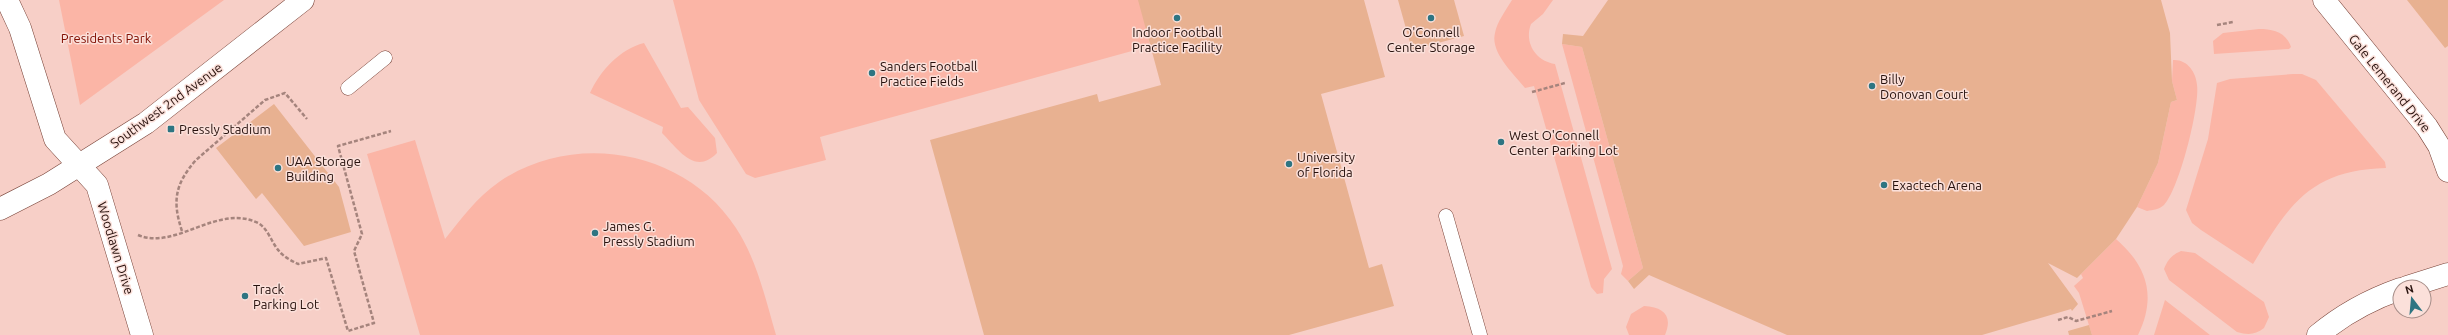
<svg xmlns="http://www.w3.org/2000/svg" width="2448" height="335" viewBox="0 0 2448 335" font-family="Ubuntu,sans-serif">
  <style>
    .green { fill: #fbb5a6 }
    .building { fill: #e8b191 }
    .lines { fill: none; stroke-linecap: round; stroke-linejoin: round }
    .lane-casing { stroke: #774136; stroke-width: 15 }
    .street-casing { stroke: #774136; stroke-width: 23 }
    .secondary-casing { stroke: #774136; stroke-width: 23 }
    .path { stroke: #a5847d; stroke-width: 2.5; stroke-dasharray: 4 2; stroke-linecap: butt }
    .lane { stroke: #fff; stroke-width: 14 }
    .street { stroke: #fff; stroke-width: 22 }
    .secondary { stroke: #fff; stroke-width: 22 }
    .poi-dot { fill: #2e7582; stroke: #fbe0da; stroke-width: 1.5 }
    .labels { text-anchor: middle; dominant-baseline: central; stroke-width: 3; stroke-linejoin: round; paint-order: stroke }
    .poi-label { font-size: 13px; fill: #27110d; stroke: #fbe0da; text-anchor: start }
    .park-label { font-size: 13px; fill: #800d00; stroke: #fbe0da }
    .street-label { font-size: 13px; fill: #27110d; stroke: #fbe0da }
  </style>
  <rect width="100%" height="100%" fill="#f7cfc7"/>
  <!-- green -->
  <path class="green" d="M59,0H224L80,105Z
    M673,0H1276L1148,36L1150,46L820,137L826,160L755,178L746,174L699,100Z
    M1512,0H1553L1543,14L1531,24C1524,42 1535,61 1555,64L1612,269L1604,279L1603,293L1597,294L1591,287L1534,86L1525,88C1514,74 1490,53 1495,33C1497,22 1506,10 1512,0Z
    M2259,29C2273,29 2286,32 2291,47L2289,49L2214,54L2213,41L2223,33Z
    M644,43L681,108L688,107L715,138L717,153C695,176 678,149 662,133L663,127L590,93C600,71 620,49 644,43Z
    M1562,44L1582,47L1643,268L1628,281L1621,274L1623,266Z
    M2173,60C2187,59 2196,72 2197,85C2200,107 2179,190 2164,205C2160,209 2153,210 2147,211L2137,207L2158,163L2171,102L2177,100L2172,81Z
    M2293,74H2302L2316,80L2385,162L2386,168C2311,170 2289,204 2253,264L2201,230L2192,223L2186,210L2208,139L2217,83L2230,79Z
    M415,140L445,239C462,218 476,198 499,182C574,130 686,150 736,228C757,260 765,298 776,335H420L367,154Z
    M2116,239C2147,266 2157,296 2138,335H2092L2079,293L2074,286L2083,278L2081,274Z
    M2181,251L2195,253L2264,302L2269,317L2264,328C2255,335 2248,335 2237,332L2169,280L2164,269C2168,259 2172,255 2181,251Z
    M2165,300L2210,335H2154Z
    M1644,306C1664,307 1673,316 1665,335H1629L1626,327L1631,314Z"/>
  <!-- building -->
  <path class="building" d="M1138,0H1364L1385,77L1321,94L1369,268L1382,264L1394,306L1289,335H984L930,140L1097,94L1099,102L1161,85Z
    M1398,0H1454L1464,36L1412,50Z
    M1608,0H2161L2170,33L2172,81L2177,100L2171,102L2158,163L2137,207L2116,239L2077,278L2048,263L2078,304L2072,311L2071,309L1982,335H1787L1649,275L1634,289L1628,281L1643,268L1582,47L1562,44L1563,34L1583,36Z
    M2407,0H2448V46L2445,48Z
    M274,104L339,187L351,232L304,246L262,193L256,199L216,148Z
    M2089,325L2092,335H2069L2068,331Z"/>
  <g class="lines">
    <!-- lane casing -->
    <g class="lane-casing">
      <path id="lane" d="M348,88L385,58
        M1446,216L1480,335"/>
    </g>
    <!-- street casing -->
    <g class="street-casing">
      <path id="street" d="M7,0L20,28L55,139L97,185L142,335
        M2324,0L2427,127L2439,146L2448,171
        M2407,287L2448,274
        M2318,335C2343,314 2369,300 2400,289"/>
    </g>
    <!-- secondary casing -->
    <g class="secondary-casing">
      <path id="secondary" d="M0,209L49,184L146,123L303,0"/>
    </g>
    <!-- path -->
    <path class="path" d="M2217,25L2233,22
      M1532,92L1565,83
      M182,231C172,201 175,184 196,160L265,100L285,93L307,119
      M138,235C175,251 218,203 258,223C268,228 272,244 280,252C284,257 292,261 298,264L326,258L348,331L374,323L354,251L362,234L338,146L391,131
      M2058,320L2068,317L2076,321L2112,311"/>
    <!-- lane -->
    <use href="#lane" class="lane"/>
    <!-- street -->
    <use href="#street" class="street"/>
    <!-- secondary -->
    <use href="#secondary" class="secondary"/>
  </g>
  <!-- markers -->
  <g class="poi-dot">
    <circle cx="1177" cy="18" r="4"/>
    <circle cx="1431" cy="18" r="4"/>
    <circle cx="872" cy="73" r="4"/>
    <circle cx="1872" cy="86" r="4"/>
    <rect x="167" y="125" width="8" height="8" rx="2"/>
    <circle cx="1501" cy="142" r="4"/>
    <circle cx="1289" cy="164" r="4"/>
    <circle cx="278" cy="168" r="4"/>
    <circle cx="1884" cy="185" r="4"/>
    <circle cx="595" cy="233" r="4"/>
    <circle cx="245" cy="296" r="4"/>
  </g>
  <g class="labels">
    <!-- poi labels -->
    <g class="poi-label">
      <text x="1177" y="32" text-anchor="middle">Indoor Football<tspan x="1177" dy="15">Practice Facility</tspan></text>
      <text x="1431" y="32" text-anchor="middle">O'Connell<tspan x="1431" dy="15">Center Storage</tspan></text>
      <text x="880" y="66">Sanders Football<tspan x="880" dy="15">Practice Fields</tspan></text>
      <text x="1880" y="79">Billy<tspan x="1880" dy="15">Donovan Court</tspan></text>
      <text x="179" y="129">Pressly Stadium</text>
      <text x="1509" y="135">West O'Connell<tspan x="1509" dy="15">Center Parking Lot</tspan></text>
      <text x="1297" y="157">University<tspan x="1297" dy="15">of Florida</tspan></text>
      <text x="286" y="161">UAA Storage<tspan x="286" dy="15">Building</tspan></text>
      <text x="1892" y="185">Exactech Arena</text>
      <text x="603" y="226">James G.<tspan x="603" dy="15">Pressly Stadium</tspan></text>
      <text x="253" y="289">Track<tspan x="253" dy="15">Parking Lot</tspan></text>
    </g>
    <!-- park labels -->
    <g class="park-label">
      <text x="106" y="38">Presidents Park</text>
    </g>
    <!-- street labels -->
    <g class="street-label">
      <text transform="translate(2390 83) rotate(51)">Gale Lemerand Drive</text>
      <text transform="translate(166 105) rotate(-36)">Southwest 2nd Avenue</text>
      <text transform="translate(116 248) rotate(73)">Woodlawn Drive</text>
    </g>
  </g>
  <!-- north arrow -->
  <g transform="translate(2412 299) rotate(344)"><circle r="19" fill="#fbe0da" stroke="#a68d88"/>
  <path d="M0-3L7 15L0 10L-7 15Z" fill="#2e7582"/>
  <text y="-6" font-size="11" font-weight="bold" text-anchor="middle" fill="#27110d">N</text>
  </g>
</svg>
